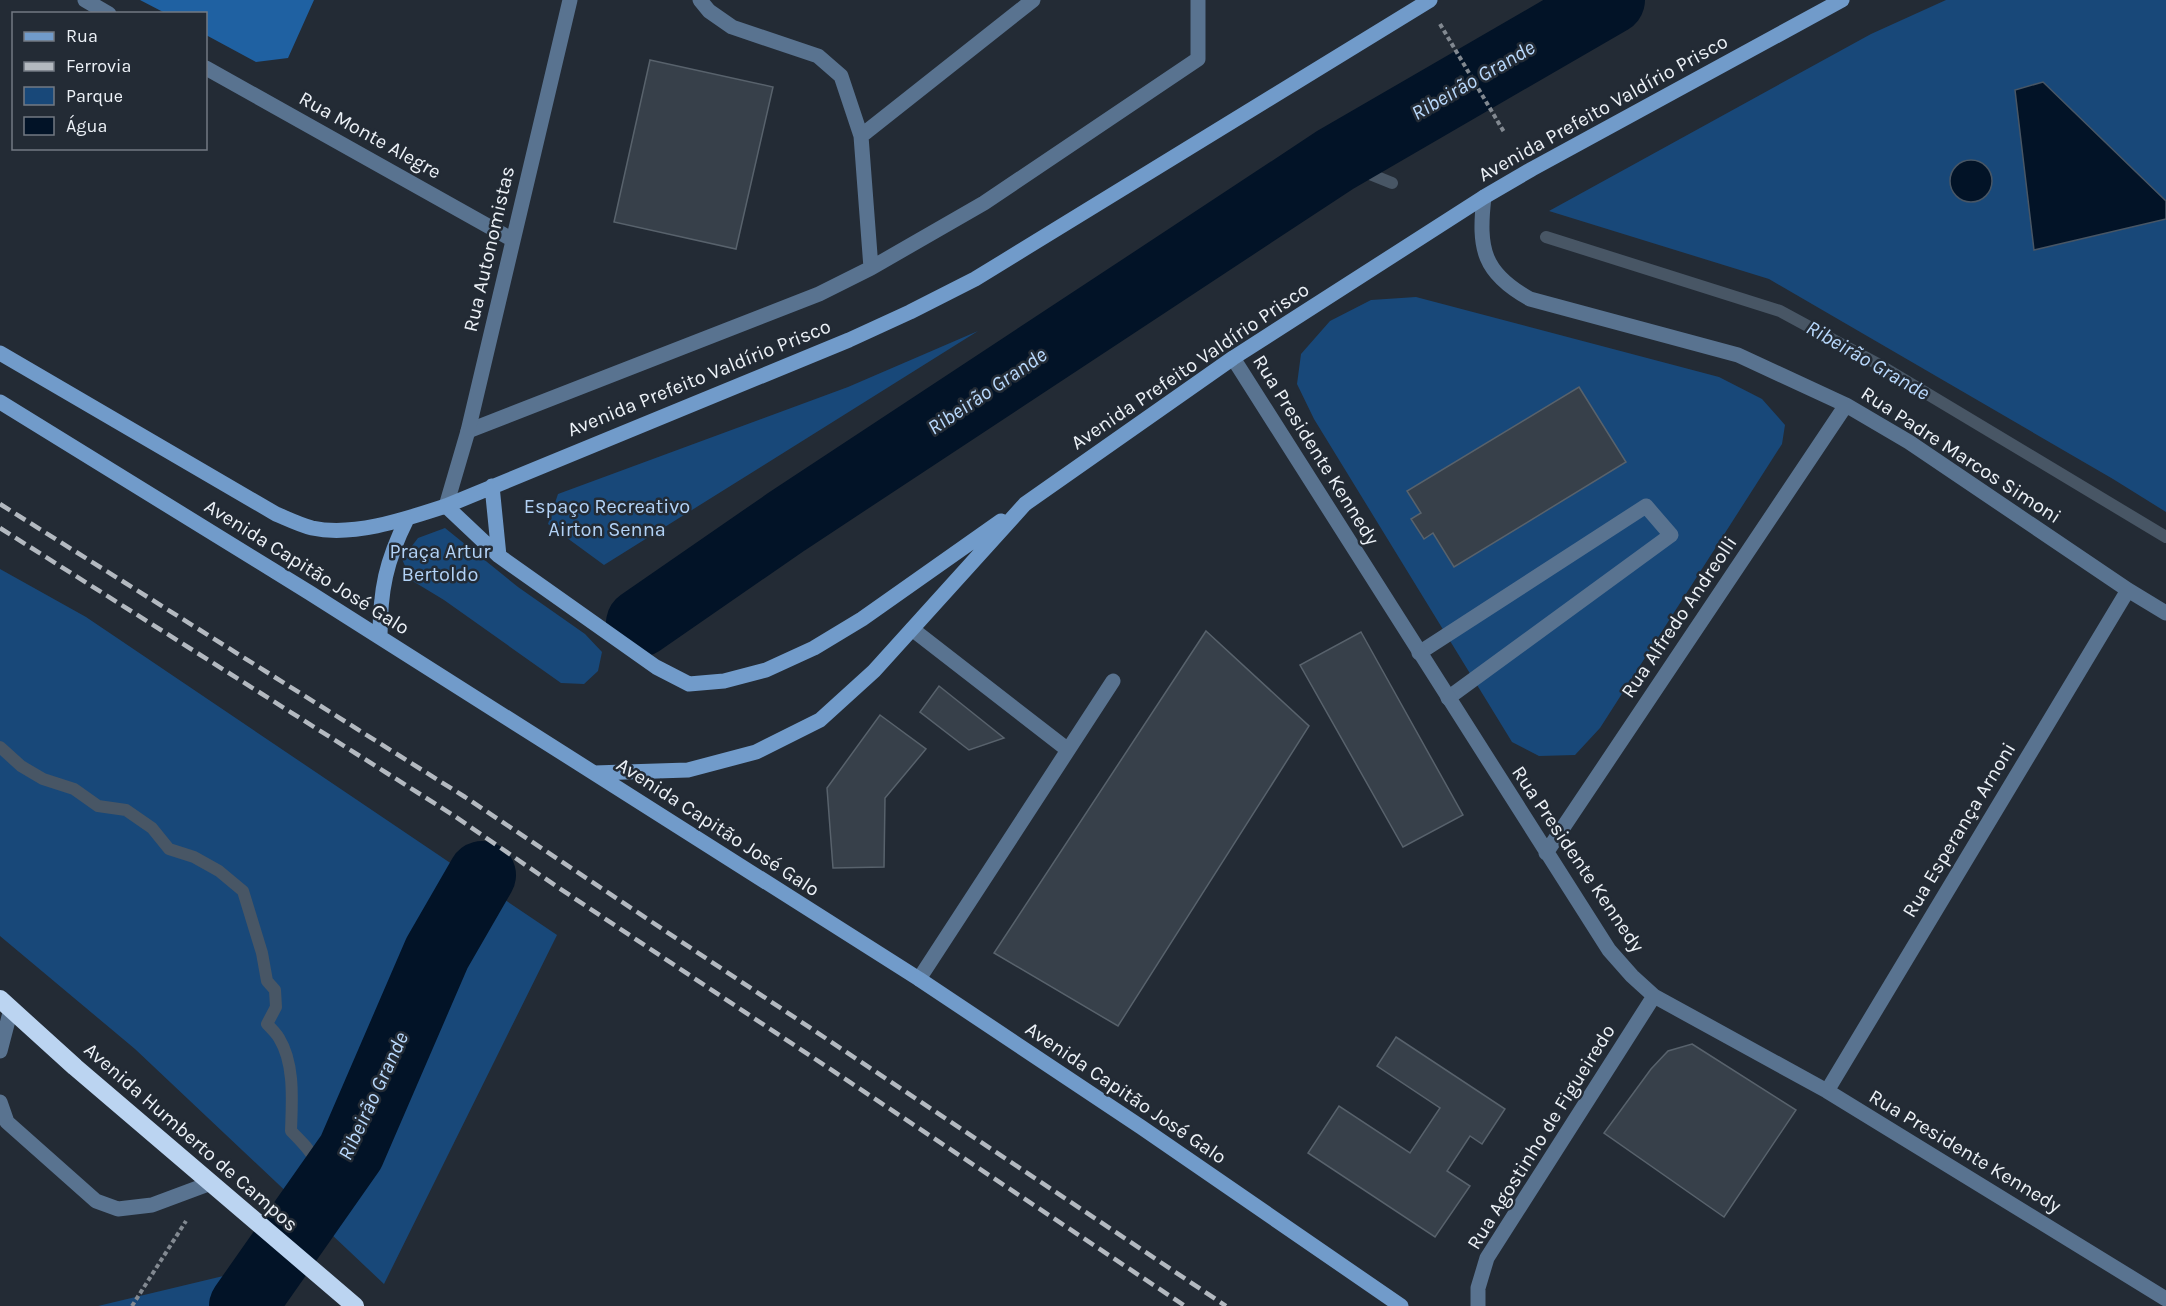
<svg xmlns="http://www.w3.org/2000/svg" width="2166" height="1306" viewBox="0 0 2166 1306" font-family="Karla,sans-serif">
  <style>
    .green { fill: #184879 }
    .forest { fill: #1f61a2 }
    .water { fill: #021327; stroke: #485665; stroke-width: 1.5 }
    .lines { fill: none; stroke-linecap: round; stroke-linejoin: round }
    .stream { stroke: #485665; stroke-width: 12 }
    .river { stroke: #021327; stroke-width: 68 }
    .building { fill: #37404a; stroke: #58626c; stroke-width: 1.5 }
    .path { stroke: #828991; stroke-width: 4; stroke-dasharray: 4.5 3; stroke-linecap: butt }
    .lane { stroke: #597390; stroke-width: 15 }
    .street { stroke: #597390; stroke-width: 15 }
    .secondary { stroke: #719bca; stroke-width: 15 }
    .highway { stroke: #bbd4f1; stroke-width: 18 }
    .rail { stroke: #b3b9c0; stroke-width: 4.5; stroke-dasharray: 12 6; stroke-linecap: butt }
    .labels { text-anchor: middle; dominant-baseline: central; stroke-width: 5; stroke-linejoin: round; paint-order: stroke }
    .street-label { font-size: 20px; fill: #ecf1f7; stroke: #232b35 }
    .park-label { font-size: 20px; fill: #b3d3f7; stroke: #232b35 }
    .water-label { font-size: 21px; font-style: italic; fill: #b9d9fd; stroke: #232b35 }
  </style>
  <rect width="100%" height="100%" fill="#232b35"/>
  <!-- green -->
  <path class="green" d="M1946,0H2166V512L2113,479L1769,279L1549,211L1871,34Z
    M1416,297L1719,377L1762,399L1785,425L1782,444L1600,728L1575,755L1539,756L1512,742L1314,419L1297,384L1301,354L1330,321L1371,300Z
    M978,331L604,565L548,524L558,494L848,387Z
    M445,528L518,587L585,634L602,652L598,671L584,684L561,683L444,600L411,580L402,559L418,538Z
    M0,569L86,617L557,935L384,1284L135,1049L0,936Z
    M240,1272L216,1306H98Z"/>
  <!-- forest -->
  <path class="forest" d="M140,0H314L288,58L256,62L206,35V14L165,13Z"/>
  <!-- water -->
  <path class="water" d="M2043,82L2166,201V219L2034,250L2015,90Z
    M1950 181a21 21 0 1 1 42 0a21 21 0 1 1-42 0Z
    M240,1272L268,1298L263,1306H216Z"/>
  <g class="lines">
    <!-- stream -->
    <path class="stream" d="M1335,160L1392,183
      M1546,237L1780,311L1876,363L2166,537
      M0,747L21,766L43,779L74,789L98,806L126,810L152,828L169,849L194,857L219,871L243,891L262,953L267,981L275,990L276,1007L267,1024C271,1028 276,1033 279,1038C295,1064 292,1101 291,1131C316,1156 318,1159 320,1194"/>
    <!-- river -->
    <path class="river" d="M640,623L786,522L1335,160L1611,0
      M243,1306L351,1152L437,953L482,875"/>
  </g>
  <!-- building -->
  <path class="building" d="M650,60L773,87L736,249L614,222Z
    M1579,387L1626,462L1454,567L1433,533L1424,539L1411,519L1421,513L1407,491Z
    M1206,631L1309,726L1118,1026L994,953Z
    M1361,632L1463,815L1403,847L1300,665Z
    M939,686L1004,738L969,750L920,712Z
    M880,715L926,749L885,798L884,867L833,868L827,788Z
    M1396,1037L1505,1109L1482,1144L1470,1136L1447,1171L1470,1186L1435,1237L1308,1153L1339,1106L1410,1153L1440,1108L1377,1066Z
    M1692,1044L1796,1110L1724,1217L1604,1133L1651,1069L1668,1051Z"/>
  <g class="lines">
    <!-- path -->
    <path class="path" d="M1440,24L1504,132
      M132,1306L186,1221"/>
    <!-- lane -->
    <path class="lane" d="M700,0L709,11L732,27L818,56L841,76L861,136L871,268
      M861,136L1033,0
      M468,431L819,294L871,268L984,203L1198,59V0
      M912,629L1068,750
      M1419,653L1646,506L1671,535L1448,698
      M919,979L1113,681
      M0,1051L11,1009
      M0,1102L7,1122L96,1201L118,1209L152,1205L211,1183"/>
    <!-- street -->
    <path class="street" d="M85,0L109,14
      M206,68L513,240
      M1484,197C1478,249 1483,273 1530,299L1738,355L1846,405L1909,442L2128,590L2166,613
      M1233,358L1609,950L1632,976L1654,996L1827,1091L2166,1299
      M446,506L468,431L570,0
      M1546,853L1846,405
      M1827,1091L2128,590
      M1478,1306V1288L1487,1258L1654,996"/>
    <!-- secondary -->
    <path class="secondary" d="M0,353L276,514C288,519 300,525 312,528C354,537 406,519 446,506L849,340L910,312L975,279L1430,0
      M0,402L310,593L919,979L1141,1127L1401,1306
      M492,486L499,556
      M446,506L499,556L656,667L689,684L724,681L766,670L814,648L862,619L1001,521
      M380,637C380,590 386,561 407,519
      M594,773L688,770L756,752L820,720L874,671L1025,504L1233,358L1484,197L1532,169L1842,0"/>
    <!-- highway -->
    <path class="highway" d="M0,999L75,1067L355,1306"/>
    <!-- rail -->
    <path class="rail" d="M0,504L465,797L1226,1306
      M0,528L453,815L556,886L1185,1306"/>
  </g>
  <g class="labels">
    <!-- street labels -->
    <g class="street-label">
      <text transform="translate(1603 108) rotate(-29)">Avenida Prefeito Valdírio Prisco</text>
      <text transform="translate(370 135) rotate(29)">Rua Monte Alegre</text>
      <text transform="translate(489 249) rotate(-77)">Rua Autonomistas</text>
      <text transform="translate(1190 366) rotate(-34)">Avenida Prefeito Valdírio Prisco</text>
      <text transform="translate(699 378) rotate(-22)">Avenida Prefeito Valdírio Prisco</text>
      <text transform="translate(1316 450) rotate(58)">Rua Presidente Kennedy</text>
      <text transform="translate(1961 455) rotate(33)">Rua Padre Marcos Simoni</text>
      <text transform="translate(307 567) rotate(32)">Avenida Capitão José Galo</text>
      <text transform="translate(1679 617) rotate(-56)">Rua Alfredo Andreolli</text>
      <text transform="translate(718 827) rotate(33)">Avenida Capitão José Galo</text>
      <text transform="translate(1959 830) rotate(-59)">Rua Esperança Arnoni</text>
      <text transform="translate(1578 859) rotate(56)">Rua Presidente Kennedy</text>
      <text transform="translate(1126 1093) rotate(34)">Avenida Capitão José Galo</text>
      <text transform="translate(191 1137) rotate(41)">Avenida Humberto de Campos</text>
      <text transform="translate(1541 1137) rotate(-58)">Rua Agostinho de Figueiredo</text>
      <text transform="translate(1965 1151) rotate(31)">Rua Presidente Kennedy</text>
    </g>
    <!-- park labels -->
    <g class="park-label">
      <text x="607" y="506">Espaço Recreativo<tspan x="607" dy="23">Airton Senna</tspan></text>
      <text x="440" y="551">Praça Artur<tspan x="440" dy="23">Bertoldo</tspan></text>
    </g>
    <!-- water labels -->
    <g class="water-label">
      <text transform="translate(1473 80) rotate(-30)">Ribeirão Grande</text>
      <text transform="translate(1868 360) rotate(30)">Ribeirão Grande</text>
      <text transform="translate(987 391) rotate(-34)">Ribeirão Grande</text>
      <text transform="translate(373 1096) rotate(-65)">Ribeirão Grande</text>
    </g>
  </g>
  <!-- legend -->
  <rect x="12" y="12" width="195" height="138" fill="#232b35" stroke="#737a83" stroke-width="1.5"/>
  <rect x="24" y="32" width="30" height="9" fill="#719bca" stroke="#737a83" stroke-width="1.5"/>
  <text x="66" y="42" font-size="18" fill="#ecf1f7">Rua</text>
  <rect x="24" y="62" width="30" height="9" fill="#b3b9c0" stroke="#737a83" stroke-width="1.5"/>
  <text x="66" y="72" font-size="18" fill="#ecf1f7">Ferrovia</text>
  <rect x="24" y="87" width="30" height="18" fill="#184879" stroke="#737a83" stroke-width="1.5"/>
  <text x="66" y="102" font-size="18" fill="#ecf1f7">Parque</text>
  <rect x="24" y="117" width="30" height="18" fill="#021327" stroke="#737a83" stroke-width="1.5"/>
  <text x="66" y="132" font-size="18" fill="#ecf1f7">Água</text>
</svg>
